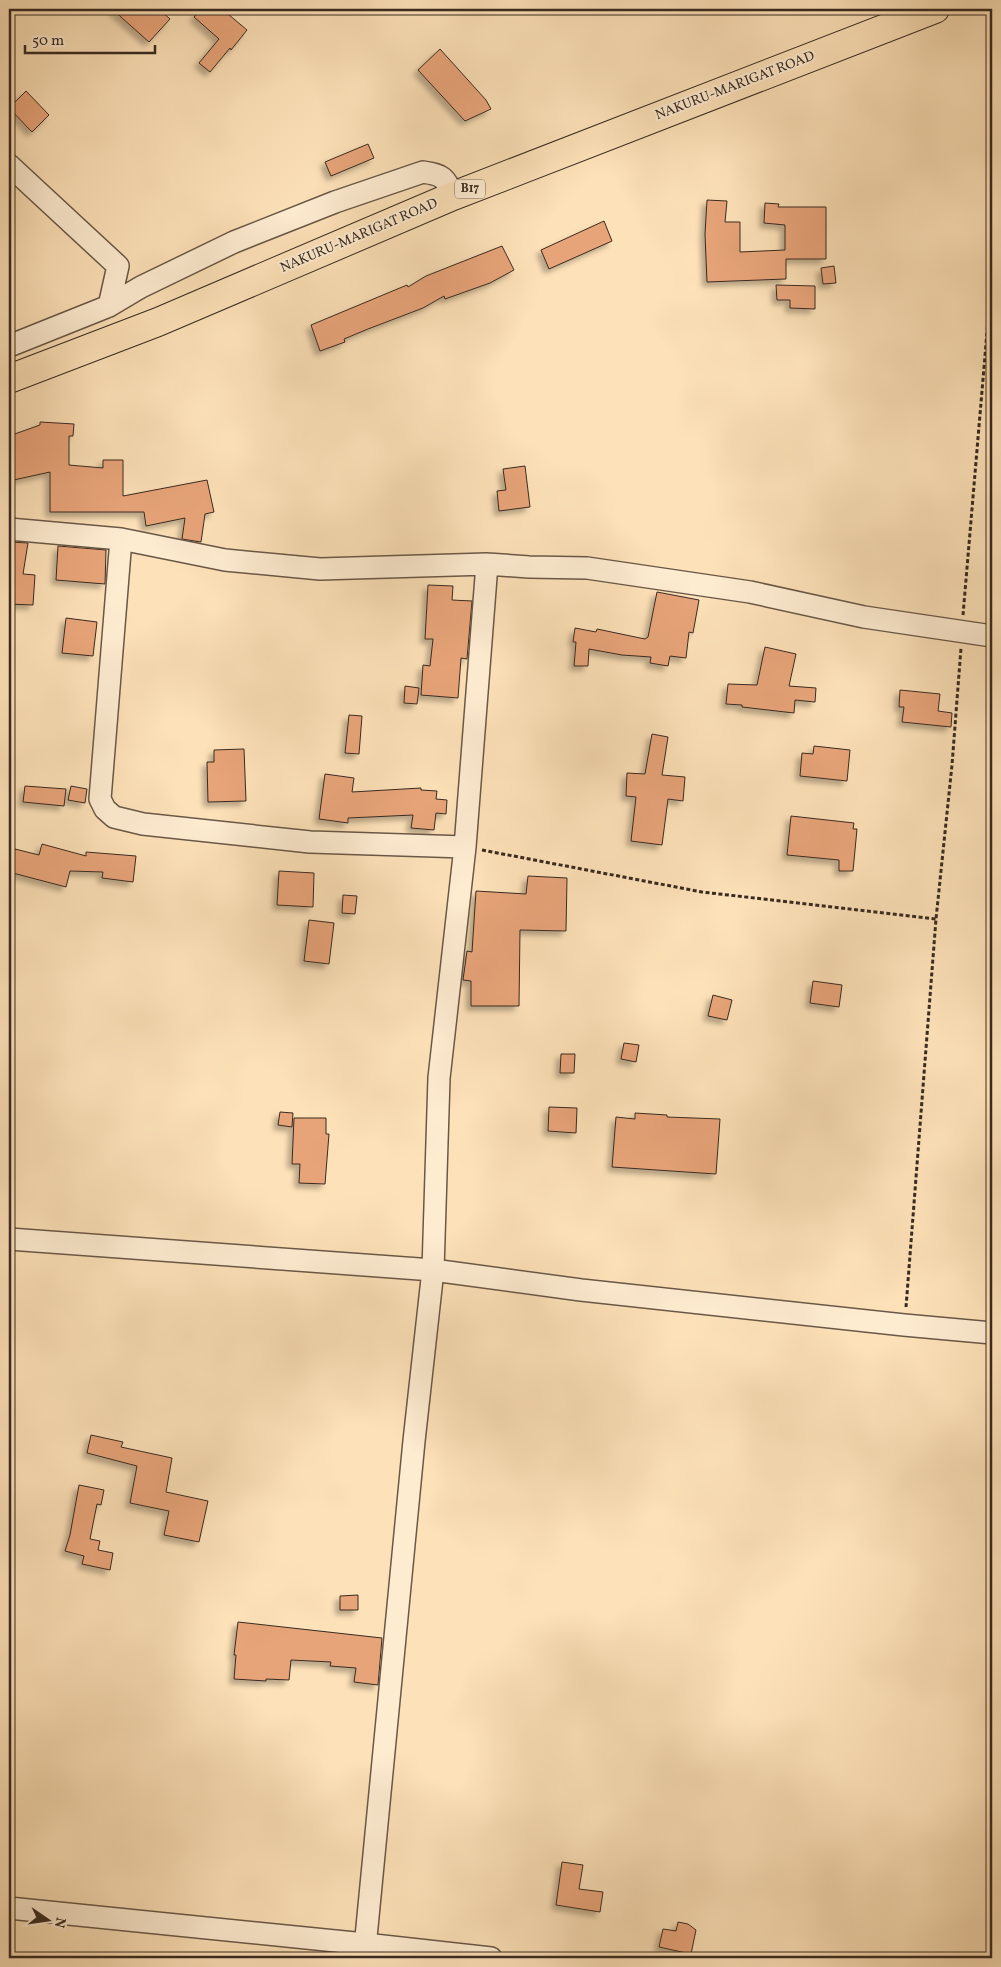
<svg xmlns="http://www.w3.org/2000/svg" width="1001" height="1967" viewBox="0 0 1001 1967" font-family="Vollkorn,serif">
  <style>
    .building { fill: #e8a479; stroke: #382a21; filter: url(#shadow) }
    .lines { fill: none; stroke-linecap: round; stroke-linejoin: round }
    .minor-casing { stroke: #695847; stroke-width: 24 }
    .major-casing { stroke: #382a21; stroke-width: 30 }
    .path { stroke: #382a21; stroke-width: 3; stroke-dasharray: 4 2.5; stroke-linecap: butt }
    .minor { stroke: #feecd1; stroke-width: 21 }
    .major { stroke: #fde1b8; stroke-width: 28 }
    .labels { text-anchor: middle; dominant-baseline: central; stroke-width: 4; stroke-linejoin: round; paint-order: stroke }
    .shield { fill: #feecd1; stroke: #736456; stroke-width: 1 }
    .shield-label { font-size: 12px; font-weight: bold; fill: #382a21 }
    .street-label { font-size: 14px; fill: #382a21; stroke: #feecd1 }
  </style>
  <defs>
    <filter id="shadow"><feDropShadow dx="-4.5" dy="4.5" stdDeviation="2.5" flood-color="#0004"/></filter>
  </defs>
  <rect width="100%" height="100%" fill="#fde1b8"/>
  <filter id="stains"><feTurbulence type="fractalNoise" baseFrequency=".004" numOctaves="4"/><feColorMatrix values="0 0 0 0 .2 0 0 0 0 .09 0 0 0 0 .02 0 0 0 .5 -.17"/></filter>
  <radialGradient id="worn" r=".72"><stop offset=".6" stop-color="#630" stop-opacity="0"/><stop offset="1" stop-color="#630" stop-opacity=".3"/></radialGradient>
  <!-- building -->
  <path class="building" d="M112,9H159L170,19L149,42Z
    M201,9H222L247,30L231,50L230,48L210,72L199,63L219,39L194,17Z
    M440,49L486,100L491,109L465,121L418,70Z
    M26,91L49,115L32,132L9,108Z
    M368,144L374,158L331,176L325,162Z
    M707,200L727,201L725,222H740V252L785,250V225L764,223L765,203L779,204L778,207H826V259H786V279L707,282L705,234Z
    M604,221L612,241L549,269L541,250Z
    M502,246L514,270L490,283L445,299L444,296L423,308L368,329L344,339L345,342L320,351L311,325L407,285L408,287L426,276Z
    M834,266L836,283L823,284L821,268Z
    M776,285L815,286V309L790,308V300H777Z
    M40,422L74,424L73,436H69V465L103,468V460H123V496L207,480L214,512L205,514L201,542L182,539L185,518L146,526L144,512H50V472L9,481V436L40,425Z
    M525,466L530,507L499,511L497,491L506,490L503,469Z
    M10,542L28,543L23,574L35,575L33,605L9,604Z
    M58,546L106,550L105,584L56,580Z
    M428,585L453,586L452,600L472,601L467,659L461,658L458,698L421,695L423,665L430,666L433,639H425Z
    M657,592L699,600L693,633L689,632L686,658L670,656L668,666L650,663L651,657L622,655L589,649L588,666H574L576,642H573L575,628L596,632L597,629L645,639L648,637Z
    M66,618L97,622L93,656L62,653Z
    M765,647L796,654L789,686L816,688L815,702L795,700L794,713L742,707V705L726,704L728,684L757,685Z
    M405,686L419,688L417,704L404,703Z
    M900,690L940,694L938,711L952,713L951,727L902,722L904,707H899Z
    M349,715L362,716L359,754L345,753Z
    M652,734L668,737L662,775L685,777L683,801L668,799L662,845L631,841L636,797L626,796L627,773L645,774Z
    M814,746L850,750L847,781L800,776L802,753L813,754Z
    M244,749L246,801L208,802L207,762H214V750Z
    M325,774L354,778L352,792L421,788V790L437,791L436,799L447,800L446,814L436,813L434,830L411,828L413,815L348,818V823L319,819Z
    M25,786L66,789L64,806L23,802Z
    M71,786L87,789L85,803L68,800Z
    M791,816L854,823L853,829H857L853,871H839V860L787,855Z
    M42,844L86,856V852L136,856L133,882L102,878L103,872L70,871L66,887L9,872L15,849L39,855Z
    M279,871L314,873L313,907L277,905Z
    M528,876L567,878L566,931L520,930L519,1006H471V981L463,980L467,951L472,952L476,891L526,894Z
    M343,895L357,896L355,914L342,913Z
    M309,920L334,923L329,964L304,961Z
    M813,981L842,985L839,1007L810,1003Z
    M713,995L732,1000L727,1020L708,1016Z
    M624,1043L639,1045L636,1062L621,1059Z
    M561,1054H575L574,1073H560Z
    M549,1107L577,1108L576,1133L548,1131Z
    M280,1112L293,1113L292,1127L278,1125Z
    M635,1113L667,1115V1117L720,1119L716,1174L612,1167L616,1117L635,1119Z
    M294,1118H326V1134H329L325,1184L299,1183L300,1164H292Z
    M91,1435L123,1442L121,1447L172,1458L166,1492L208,1501L199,1542L164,1535L169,1511L130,1503L137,1466L87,1453Z
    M79,1485L104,1490L101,1505L97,1504L90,1539L100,1541L98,1550L113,1553L110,1570L82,1564L84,1556L65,1551L70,1535Z
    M358,1595V1610H340V1596Z
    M238,1622L382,1638L378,1685L354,1682L356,1668L330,1666L331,1662L291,1660L289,1680L266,1679V1681L234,1679L236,1655H234Z
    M562,1862L583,1865L579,1889L603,1892L600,1912L556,1905Z
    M678,1922L688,1924L696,1930L691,1954L659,1947L663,1929L676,1931Z"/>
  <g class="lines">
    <!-- minor casing -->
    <g class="minor-casing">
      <path id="minor" d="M9,165L118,266L109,306
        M9,346L109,306L141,287L234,242L335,202L423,172C443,175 445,177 453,196
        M9,529L121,539L225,560L320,569L487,564L529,567L587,568L750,592L864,617L992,636
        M121,539L100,799L105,809L114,817L143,824L310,842L465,847
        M9,1239L433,1270L581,1290L904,1325L992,1333
        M9,1908L365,1944L491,1958
        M364,1958L414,1441L433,1270L439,1078L465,847L487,564"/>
    </g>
    <!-- major casing -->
    <g class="major-casing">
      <path id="major" d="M9,379L158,322L453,196L935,9"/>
    </g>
    <!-- path -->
    <path class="path" d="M963,615L992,273
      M482,850L702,892L936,919
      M906,1307L936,919L952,765L961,648"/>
    <!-- minor -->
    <use href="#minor" class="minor"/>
    <!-- major -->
    <use href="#major" class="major"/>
  </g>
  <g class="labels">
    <!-- shield labels -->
    <rect class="shield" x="455" y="179.5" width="30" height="19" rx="4"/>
    <g class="shield-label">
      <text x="470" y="189">B17</text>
    </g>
    <!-- street labels -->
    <g class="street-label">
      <text transform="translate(735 86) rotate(-21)">NAKURU-MARIGAT ROAD</text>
      <text transform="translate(359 236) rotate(-23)">NAKURU-MARIGAT ROAD</text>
    </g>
  </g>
  <!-- margin -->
  <rect width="1001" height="1967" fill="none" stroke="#fde1b8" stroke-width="30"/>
  <rect x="10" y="10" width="981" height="1947" fill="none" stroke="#382a21" stroke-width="2.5"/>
  <rect x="15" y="15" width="971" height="1937" fill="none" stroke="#382a21"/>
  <!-- north arrow -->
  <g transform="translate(48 1920) rotate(103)" stroke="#feecd1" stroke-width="4" paint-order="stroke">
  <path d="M0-4L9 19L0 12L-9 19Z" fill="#382a21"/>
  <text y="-8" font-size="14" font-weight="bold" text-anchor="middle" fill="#382a21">N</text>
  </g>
  <!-- scale -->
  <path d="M25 45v8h130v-8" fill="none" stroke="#382a21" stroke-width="2.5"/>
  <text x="32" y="45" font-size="15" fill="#382a21" stroke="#feecd1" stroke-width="4" paint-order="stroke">50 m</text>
  <rect width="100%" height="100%" filter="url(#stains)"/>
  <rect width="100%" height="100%" fill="url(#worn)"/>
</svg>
